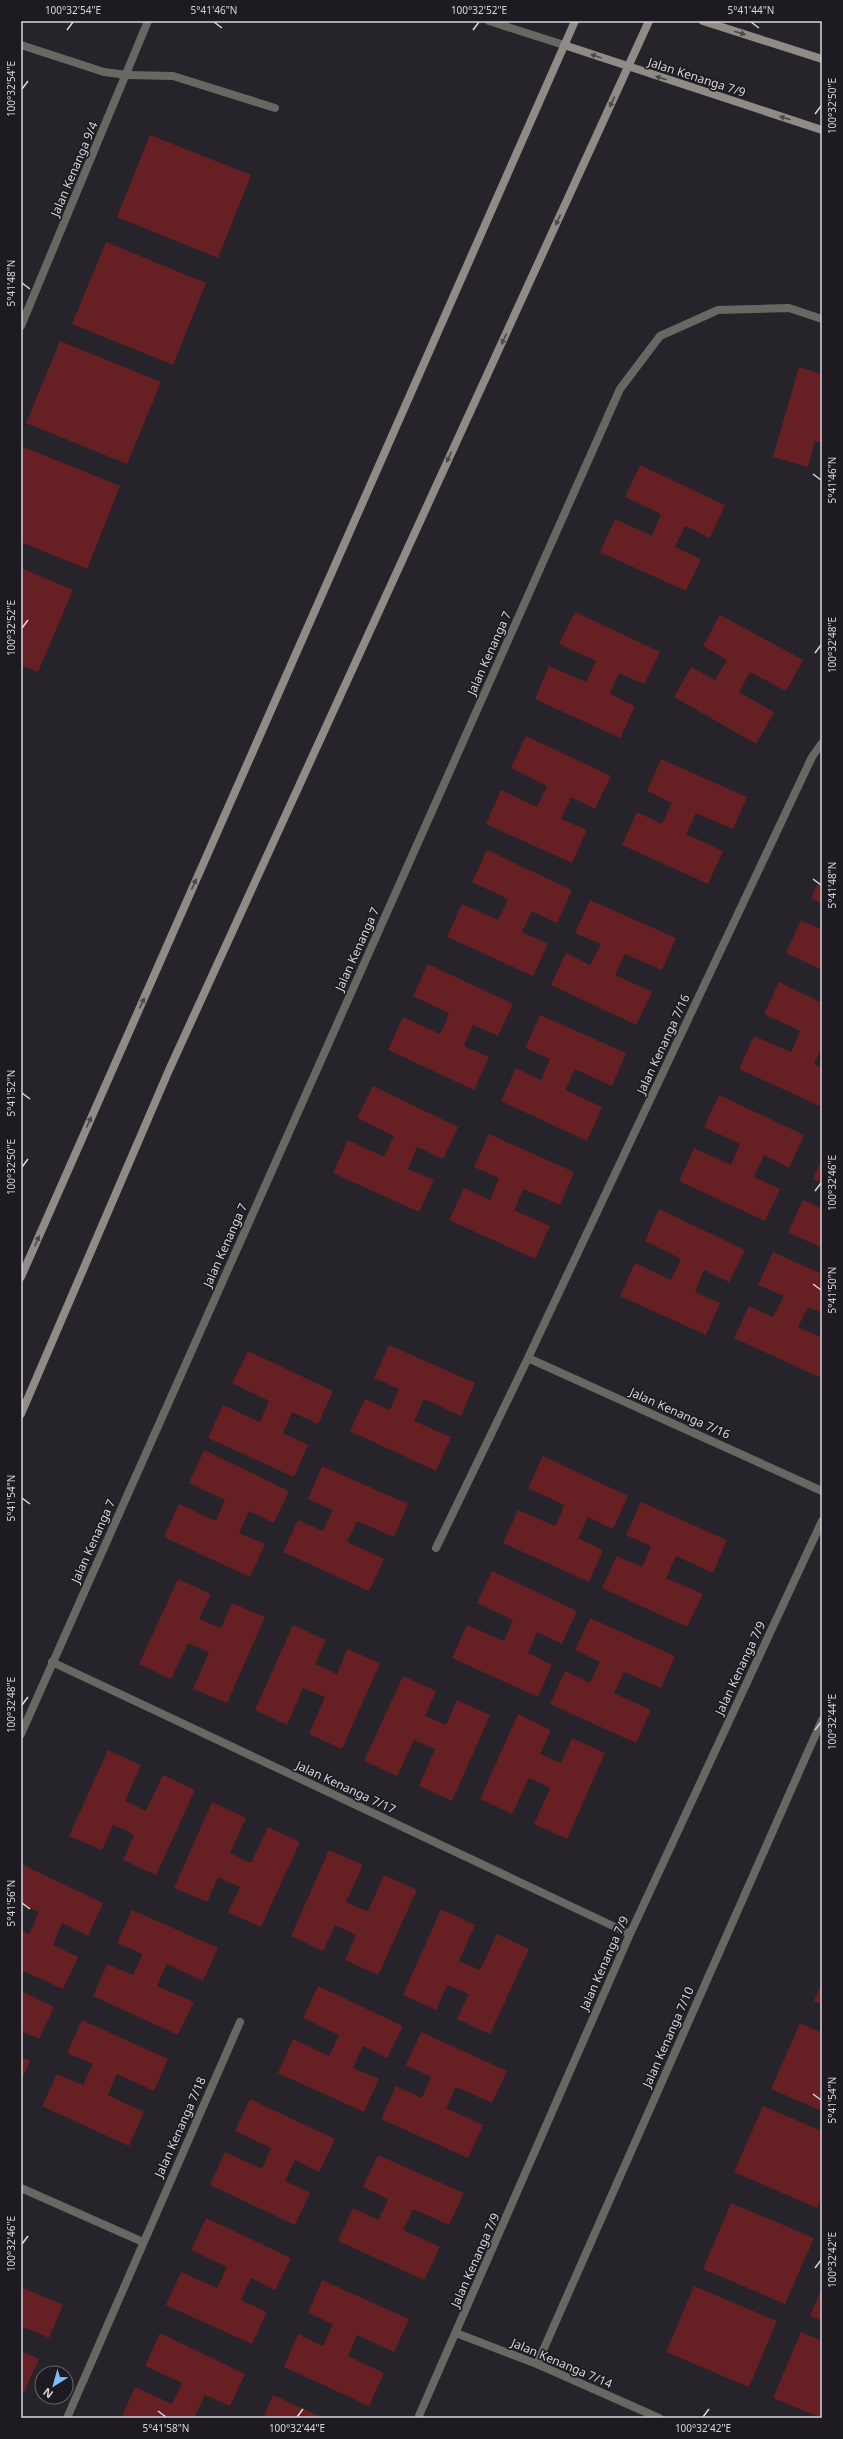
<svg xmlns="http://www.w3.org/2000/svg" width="843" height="2439" viewBox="0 0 843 2439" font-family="'Noto Sans',sans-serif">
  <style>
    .building { fill: #661f23 }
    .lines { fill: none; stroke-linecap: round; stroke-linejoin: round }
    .lane { stroke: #696764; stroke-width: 8 }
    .street { stroke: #696764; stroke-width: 8 }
    .secondary { stroke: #8f8c87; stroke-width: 8 }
    .oneway { fill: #4b484a }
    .ticks { fill: none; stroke: #d8d7db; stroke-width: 1.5 }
    .labels { text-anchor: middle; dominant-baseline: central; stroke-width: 3.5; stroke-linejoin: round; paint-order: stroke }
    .street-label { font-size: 12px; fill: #d8d7db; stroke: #1d1b21 }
    .neatline { fill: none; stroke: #d8d7db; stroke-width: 1.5 }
    .ticks-label { font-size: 10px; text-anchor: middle; fill: #d8d7db }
  </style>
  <rect width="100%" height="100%" fill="#26242a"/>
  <!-- building -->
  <path class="building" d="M150,135L251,175L218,258L117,217Z
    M106,242L206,283L173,365L72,324Z
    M60,341L161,382L127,464L26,423Z
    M799,367L822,374V443L815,441L808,467L773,457Z
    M21,446L120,486L87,569L21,542Z
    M640,465L725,505L710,538L685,526L675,547L701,559L686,591L600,552L615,519L652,536L661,514L625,497Z
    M21,568L73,590L38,672L21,665Z
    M575,612L660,652L644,684L619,673L610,694L635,706L620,738L535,699L549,666L586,682L596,661L559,644Z
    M720,615L803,660L786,691L750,672L739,692L774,712L756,744L674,697L691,667L715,680L727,660L703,646Z
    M526,736L611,776L595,809L571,797L561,819L587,830L572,863L486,824L501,790L537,807L547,786L511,768Z
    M661,759L747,797L733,829L696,813L686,834L723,851L708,884L622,845L637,812L662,824L667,813L672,803L647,791Z
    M487,850L572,890L557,923L532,911L522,932L548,944L533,976L447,937L462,904L498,920L508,899L472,882Z
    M822,874V904L811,898Z
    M590,900L676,938L662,970L625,954L615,975L652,992L636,1025L551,985L566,953L590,965L601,944L575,933Z
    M801,920L822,930V970L786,953Z
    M428,964L513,1004L498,1036L473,1025L469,1034L464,1046L489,1057L474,1090L388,1050L403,1017L440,1034L445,1024L449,1013L413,996Z
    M779,982L822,1003V1047L814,1064L822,1068V1107L739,1069L754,1036L791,1052L800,1031L764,1014Z
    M540,1015L626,1053L612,1086L575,1069L565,1090L602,1107L587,1141L501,1101L516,1068L541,1080L550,1059L525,1048Z
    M373,1086L458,1127L443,1159L417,1147L408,1169L434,1180L419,1212L333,1173L348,1140L384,1157L394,1136L357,1118Z
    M719,1095L804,1135L789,1168L764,1155L754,1177L780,1189L765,1221L679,1181L694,1148L731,1165L740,1144L704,1127Z
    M489,1134L574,1172L560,1205L523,1189L519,1199L514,1210L550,1226L535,1259L449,1220L464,1188L490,1200L499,1178L474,1167Z
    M822,1158V1183L813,1179Z
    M803,1200L822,1209V1248L788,1232Z
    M659,1209L745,1250L729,1282L704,1270L695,1292L720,1303L706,1335L620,1296L635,1263L671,1280L681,1259L645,1241Z
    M773,1252L822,1274V1313L808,1307L798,1327L822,1338V1372L819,1377L734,1338L749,1306L773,1317L784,1296L758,1285Z
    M389,1345L475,1383L461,1416L424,1399L414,1421L451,1437L436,1471L350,1431L365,1399L390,1410L399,1389L374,1378Z
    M248,1351L333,1391L318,1424L292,1412L283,1433L308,1445L294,1477L208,1438L223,1405L260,1422L269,1401L232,1383Z
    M204,1450L289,1491L274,1523L249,1511L239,1533L265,1544L250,1577L164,1537L179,1504L216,1521L225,1500L189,1483Z
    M543,1456L628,1496L613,1529L588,1517L578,1538L603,1550L589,1582L503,1543L518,1510L555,1526L560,1516L564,1505L528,1488Z
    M322,1466L408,1504L394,1537L357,1521L347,1542L384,1559L369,1591L283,1552L298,1520L323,1531L328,1520L333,1510L308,1499Z
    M641,1502L727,1540L713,1573L676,1556L666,1578L703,1594L687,1627L602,1588L617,1556L642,1567L651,1546L626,1535Z
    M492,1571L577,1611L562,1644L537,1632L528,1653L552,1665L538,1697L452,1658L467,1625L504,1641L513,1620L477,1603Z
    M178,1579L211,1594L199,1619L221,1628L232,1603L265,1617L227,1703L193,1689L209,1652L188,1643L171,1679L139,1664Z
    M590,1618L675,1656L661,1688L624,1672L614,1693L651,1710L636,1743L550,1704L565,1671L590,1683L595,1672L600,1662L575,1650Z
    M293,1625L326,1640L315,1664L337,1674L347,1649L380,1663L342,1749L309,1734L325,1697L303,1688L287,1725L255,1710Z
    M403,1676L436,1691L425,1716L435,1720L446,1725L457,1700L490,1715L452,1801L419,1786L435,1749L414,1740L397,1776L364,1761Z
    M518,1714L551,1730L540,1754L561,1763L572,1738L605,1753L567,1839L534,1824L550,1788L540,1783L529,1778L512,1814L480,1799Z
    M108,1750L141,1765L125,1801L146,1811L163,1775L195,1790L156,1875L123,1860L134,1835L125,1830L113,1825L102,1850L69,1836Z
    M212,1802L246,1818L230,1853L251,1863L268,1827L300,1842L261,1927L228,1912L240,1887L230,1883L218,1877L207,1902L174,1888Z
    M329,1850L363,1865L346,1902L357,1907L368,1911L384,1875L417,1890L378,1975L345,1960L356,1935L335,1925L323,1951L291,1936Z
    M21,1864L103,1903L88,1936L62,1923L53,1945L78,1957L63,1989L21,1970V1930L29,1934L39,1912L21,1904Z
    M441,1909L475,1925L459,1961L480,1970L497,1934L529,1949L490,2034L457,2019L469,1994L447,1985L436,2010L403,1995Z
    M132,1910L218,1948L203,1981L167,1964L162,1974L157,1986L194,2002L178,2035L93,1996L107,1964L133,1975L143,1954L117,1943Z
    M822,1982V2005L814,2001Z
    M318,1986L403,2026L387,2058L363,2046L353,2068L379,2079L364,2112L278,2073L293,2039L329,2056L339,2035L303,2018Z
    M21,1991L54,2007L39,2039L21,2031Z
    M82,2020L168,2059L154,2091L117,2074L112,2085L108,2095L144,2112L129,2146L42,2106L57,2074L83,2085L93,2064L67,2053Z
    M800,2023L822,2033V2111L771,2089Z
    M421,2032L507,2071L492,2103L456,2087L446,2108L483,2125L468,2158L381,2119L396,2086L422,2098L431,2077L406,2065Z
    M21,2057L30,2061L21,2080Z
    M250,2099L335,2139L319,2172L295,2160L285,2181L310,2193L295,2225L210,2185L225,2152L262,2169L271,2148L235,2131Z
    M763,2106L822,2131V2196L817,2208L734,2172Z
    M378,2155L464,2193L449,2225L413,2209L403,2230L440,2247L424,2280L338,2241L353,2208L378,2220L384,2209L388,2199L363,2187Z
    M731,2203L814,2238L785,2304L703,2269Z
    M206,2218L291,2258L275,2290L251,2278L241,2300L267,2312L252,2344L166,2305L181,2272L217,2288L227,2267L191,2250Z
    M322,2280L409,2319L394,2352L357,2335L348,2356L384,2373L369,2406L284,2367L298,2334L323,2346L333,2324L308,2313Z
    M694,2286L777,2321L749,2387L666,2352Z
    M21,2287L63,2305L49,2338L21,2326Z
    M822,2288V2321L810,2316Z
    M801,2332L822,2341V2418L773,2398Z
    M160,2333L245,2374L230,2406L205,2395L195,2416L200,2418H121L135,2387L172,2404L182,2383L145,2366Z
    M21,2351L39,2359L24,2392L21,2391Z
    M273,2395L324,2418H263Z"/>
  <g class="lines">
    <!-- lane -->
    <path class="lane" d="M127,75L173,76L275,108"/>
    <!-- street -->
    <path class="street" d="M489,21L564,45
      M21,45L104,72L127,75
      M21,326L148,21
      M528,1358L822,1491
      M436,1548L528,1358L812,757L822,743
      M52,1662L630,1934
      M21,1734L620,389L660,336L718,310L789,308L822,319
      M21,2188L143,2242
      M456,2333L537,2364L659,2418
      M537,2364L822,1720
      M67,2418L240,2022
      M418,2418L630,1934L822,1521"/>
    <!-- secondary -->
    <path class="secondary" d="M703,21L822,59
      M564,45L822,130
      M21,1277L575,21
      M21,1414L169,1070L649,21"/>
  </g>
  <!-- one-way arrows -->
  <defs><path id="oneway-solid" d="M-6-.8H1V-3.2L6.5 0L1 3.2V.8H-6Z"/></defs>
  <g class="oneway">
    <use href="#oneway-solid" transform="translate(740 33) rotate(18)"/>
    <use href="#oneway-solid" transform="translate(596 56) rotate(-161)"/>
    <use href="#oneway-solid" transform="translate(661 78) rotate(-162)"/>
    <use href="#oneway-solid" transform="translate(612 102) rotate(115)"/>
    <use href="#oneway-solid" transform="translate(785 118) rotate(-162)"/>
    <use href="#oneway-solid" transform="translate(558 220) rotate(115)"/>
    <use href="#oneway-solid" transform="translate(504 339) rotate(115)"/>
    <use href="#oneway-solid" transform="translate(449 457) rotate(115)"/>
    <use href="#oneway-solid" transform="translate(194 884) rotate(-66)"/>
    <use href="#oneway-solid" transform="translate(142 1003) rotate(-66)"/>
    <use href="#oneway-solid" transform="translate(89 1122) rotate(-66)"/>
    <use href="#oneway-solid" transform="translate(37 1241) rotate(-66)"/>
  </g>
  <!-- ticks -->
  <path class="ticks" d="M214,22L222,28M751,22L759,28M67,30L73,22M473,30L479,22M22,89L28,81M815,114L821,106M22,283L30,289M813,474L821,480M22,628L28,620M815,653L821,645M813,879L821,885M22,1093L30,1099M22,1167L28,1159M815,1191L821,1183M813,1284L821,1290M22,1498L30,1504M22,1705L28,1697M815,1730L821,1722M22,1903L30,1909M813,2094L821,2100M22,2244L28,2236M815,2268L821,2260M158,2411L166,2417M297,2417L303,2409M703,2417L709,2409"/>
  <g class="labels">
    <!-- street labels -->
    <g class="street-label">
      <text transform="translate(697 77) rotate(18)">Jalan Kenanga 7/9</text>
      <text transform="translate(74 169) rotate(-67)">Jalan Kenanga 9/4</text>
      <text transform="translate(489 653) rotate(-66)">Jalan Kenanga 7</text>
      <text transform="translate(357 949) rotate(-66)">Jalan Kenanga 7</text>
      <text transform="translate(663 1044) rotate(-65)">Jalan Kenanga 7/16</text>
      <text transform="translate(225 1245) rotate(-66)">Jalan Kenanga 7</text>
      <text transform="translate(680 1413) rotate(24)">Jalan Kenanga 7/16</text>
      <text transform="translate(93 1541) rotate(-66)">Jalan Kenanga 7</text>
      <text transform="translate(740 1668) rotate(-65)">Jalan Kenanga 7/9</text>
      <text transform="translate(346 1787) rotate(25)">Jalan Kenanga 7/17</text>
      <text transform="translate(604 1963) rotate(-66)">Jalan Kenanga 7/9</text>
      <text transform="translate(668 2037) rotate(-66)">Jalan Kenanga 7/10</text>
      <text transform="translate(180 2127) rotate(-66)">Jalan Kenanga 7/18</text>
      <text transform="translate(475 2260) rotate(-66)">Jalan Kenanga 7/9</text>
      <text transform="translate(562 2363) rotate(23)">Jalan Kenanga 7/14</text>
    </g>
  </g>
  <!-- border -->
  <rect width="843" height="2439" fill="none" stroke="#1d1b21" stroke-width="44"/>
  <!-- north arrow -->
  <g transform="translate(54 2385) rotate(217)"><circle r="19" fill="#1d1b21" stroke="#68666b"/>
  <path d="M0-3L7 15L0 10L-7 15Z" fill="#7dbef9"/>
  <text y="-6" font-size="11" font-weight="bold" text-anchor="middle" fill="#d8d7db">N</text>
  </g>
  <rect x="22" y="22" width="799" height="2395" class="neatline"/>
  <g class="ticks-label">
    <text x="73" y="14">100°32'54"E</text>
    <text x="214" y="14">5°41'46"N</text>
    <text x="479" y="14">100°32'52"E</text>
    <text x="751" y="14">5°41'44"N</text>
    <text transform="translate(11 89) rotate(-90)" y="4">100°32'54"E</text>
    <text transform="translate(832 106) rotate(-90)" y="4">100°32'50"E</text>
    <text transform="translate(11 283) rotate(-90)" y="4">5°41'48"N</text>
    <text transform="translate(832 480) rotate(-90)" y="4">5°41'46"N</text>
    <text transform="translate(11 628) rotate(-90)" y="4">100°32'52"E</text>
    <text transform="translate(832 645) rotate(-90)" y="4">100°32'48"E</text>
    <text transform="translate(832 885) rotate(-90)" y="4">5°41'48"N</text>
    <text transform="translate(11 1093) rotate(-90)" y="4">5°41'52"N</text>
    <text transform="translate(11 1167) rotate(-90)" y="4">100°32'50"E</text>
    <text transform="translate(832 1183) rotate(-90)" y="4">100°32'46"E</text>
    <text transform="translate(832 1290) rotate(-90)" y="4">5°41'50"N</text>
    <text transform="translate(11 1498) rotate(-90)" y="4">5°41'54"N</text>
    <text transform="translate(11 1705) rotate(-90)" y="4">100°32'48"E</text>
    <text transform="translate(832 1722) rotate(-90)" y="4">100°32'44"E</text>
    <text transform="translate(11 1903) rotate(-90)" y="4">5°41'56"N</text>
    <text transform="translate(832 2100) rotate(-90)" y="4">5°41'54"N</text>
    <text transform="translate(11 2244) rotate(-90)" y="4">100°32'46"E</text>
    <text transform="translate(832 2260) rotate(-90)" y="4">100°32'42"E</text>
    <text x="166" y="2432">5°41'58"N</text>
    <text x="297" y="2432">100°32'44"E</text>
    <text x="703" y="2432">100°32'42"E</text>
  </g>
</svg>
